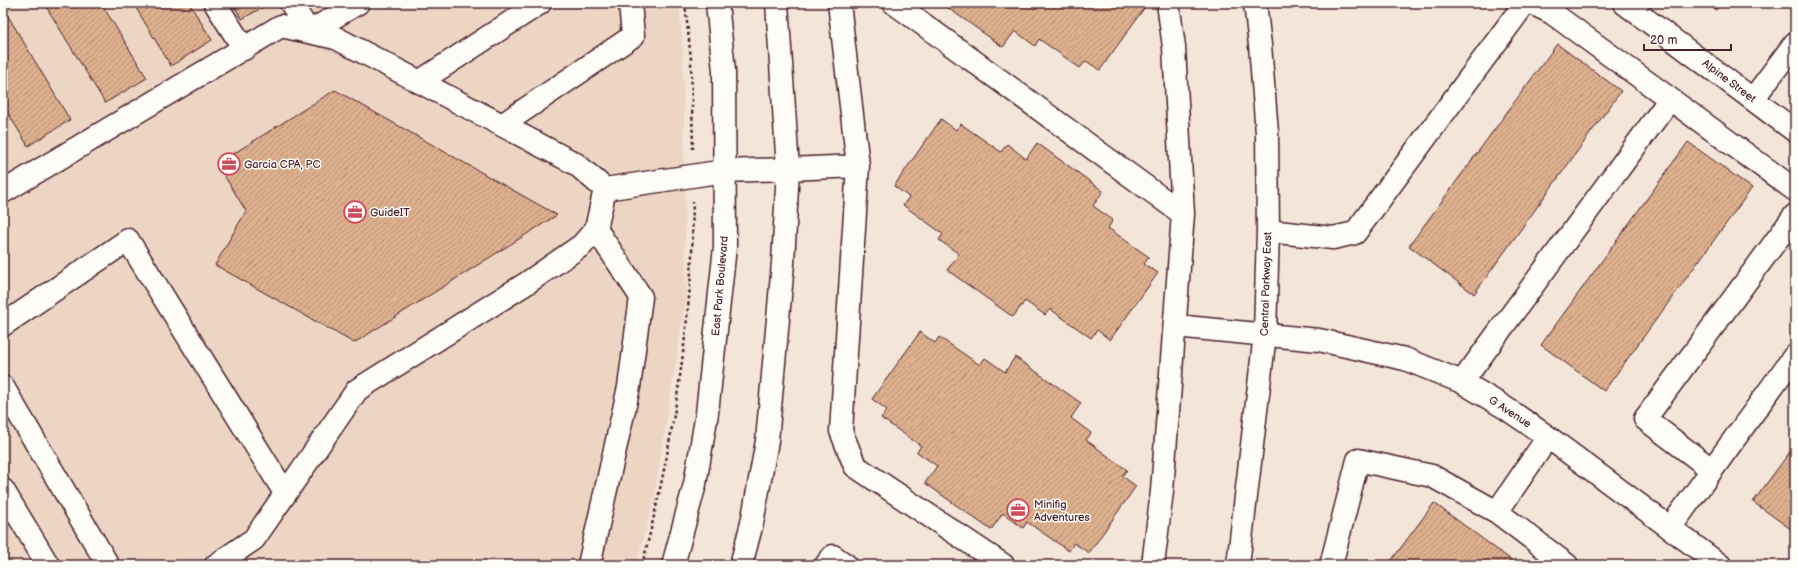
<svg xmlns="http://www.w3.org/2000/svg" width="1798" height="568" viewBox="0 0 1798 568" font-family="'Balsamiq Sans',sans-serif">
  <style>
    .built { fill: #ecd5c2 }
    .building { fill: url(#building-hatch); stroke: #4a1f2b }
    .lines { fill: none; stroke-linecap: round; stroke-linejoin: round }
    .minor-casing { stroke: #4a1f2b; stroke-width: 25 }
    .major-casing { stroke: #4a1f2b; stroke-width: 25 }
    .path { stroke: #4a1f2b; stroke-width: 2.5; stroke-dasharray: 3 3; stroke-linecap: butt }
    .minor { stroke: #fdfcf7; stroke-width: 22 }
    .major { stroke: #fdfcf7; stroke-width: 22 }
    .labels { text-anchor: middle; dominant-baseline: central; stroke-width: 3; stroke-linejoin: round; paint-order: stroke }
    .street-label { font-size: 11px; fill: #4a1f2b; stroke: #fdfcf7 }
    .poi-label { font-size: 11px; fill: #4a1f2b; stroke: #fdfcf7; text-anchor: start }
  </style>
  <defs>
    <pattern id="building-hatch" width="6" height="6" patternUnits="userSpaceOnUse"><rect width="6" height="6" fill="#ddb08e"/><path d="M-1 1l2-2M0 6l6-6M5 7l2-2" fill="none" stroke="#b58f74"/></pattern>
  </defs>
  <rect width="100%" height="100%" fill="#f3e5d8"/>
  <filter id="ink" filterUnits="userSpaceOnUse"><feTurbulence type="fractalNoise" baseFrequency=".025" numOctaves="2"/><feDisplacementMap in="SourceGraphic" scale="8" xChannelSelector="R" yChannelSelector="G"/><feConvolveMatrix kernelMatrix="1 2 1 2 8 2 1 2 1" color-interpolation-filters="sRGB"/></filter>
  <g filter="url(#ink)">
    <!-- built -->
    <path class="built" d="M3,3H679L683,50L686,300L653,503L636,565H3Z"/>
    <!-- building -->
    <path class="building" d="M44,3H101L147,78L105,103Z
      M133,3H189L212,40L171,66Z
      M232,3H263L265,6L242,19Z
      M941,3H1146L1147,4L1100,70L1086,61L1080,68L1039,39L1035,46L1015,31L1003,47Z
      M1705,3H1721L1716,10Z
      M5,11L70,120L28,146L3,105V12Z
      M1557,44L1621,91L1474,294L1409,246Z
      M335,90L557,215L354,343L215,265L246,211L217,164Z
      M941,119L956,130L961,124L1001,152L1007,144L1026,159L1037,143L1103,191L1093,206L1113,220L1108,228L1149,257L1144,264L1158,273L1110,340L1097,330L1091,338L1050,309L1045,315L1025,301L1013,317L947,270L959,254L939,240L943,234L903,205L909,197L894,186Z
      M1688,142L1752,188L1604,391L1541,345Z
      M920,332L935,343L939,337L980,365L985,358L1005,372L1015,357L1081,403L1071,418L1091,433L1086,440L1127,470L1122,476L1136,486L1089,553L1074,543L1069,551L1027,522L1023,528L1003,513L991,530L925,483L937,466L917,452L921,446L881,418L887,410L872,399Z
      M1795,445V532L1753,502Z
      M1434,503L1518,565H1388Z"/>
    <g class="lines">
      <!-- minor casing -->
      <g class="minor-casing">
        <path id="minor" d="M215,3L244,49
          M291,3L309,32L358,3
          M839,3L858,166L841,431L855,466L1003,565
          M894,3L1183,214
          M1532,3L1552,13L1795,190
          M1624,3L1795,131
          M419,82L540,3
          M1753,99L1795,43
          M502,125L633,36L630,3
          M788,169L858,166
          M3,192L281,26L336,38L576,164L605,189L725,171
          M1268,231L1333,238L1355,233L1525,3
          M3,325L128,240L285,493
          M1175,326L1319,340L1405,359L1462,382L1504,407L1548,437L1720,565
          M1462,382L1670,99
          M3,387L108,565
          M1711,469L1645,419L1795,215
          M3,490L48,565
          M1497,512L1548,437
          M1670,528L1795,355
          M216,565L254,539L357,390L527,283L582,245L596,229L605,189
          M589,565L629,387L641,297L596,229
          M826,565L833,556L846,565
          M1153,565L1162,491L1183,214L1174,47L1168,3
          M1238,565L1265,334L1268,231L1267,133L1260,45L1255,3
          M1331,565L1358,460L1432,476L1497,512L1567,565"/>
      </g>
      <!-- major casing -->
      <g class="major-casing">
        <path id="major" d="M725,171L788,169
          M673,565L695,484L707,413L725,247L724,71L717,3
          M741,565L752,523L767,441L783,263L788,169L777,3"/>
      </g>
      <!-- path -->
      <path class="path" d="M685,3L691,59L693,149
        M642,565C667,469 684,371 691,272C693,249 692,225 693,202"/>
      <!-- minor -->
      <use href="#minor" class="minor"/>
      <!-- major -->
      <use href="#major" class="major"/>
    </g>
  </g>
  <!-- icons -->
  <defs>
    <g id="office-ring" transform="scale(1.15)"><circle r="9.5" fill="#fdfcf7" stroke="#d1495b" stroke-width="1.5"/><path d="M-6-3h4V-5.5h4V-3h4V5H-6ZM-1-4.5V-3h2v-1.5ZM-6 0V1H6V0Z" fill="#d1495b"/></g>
  </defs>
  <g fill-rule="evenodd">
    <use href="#office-ring" x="229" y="164"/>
    <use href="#office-ring" x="355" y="212"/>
    <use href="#office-ring" x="1018" y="510"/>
  </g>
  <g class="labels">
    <!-- street labels -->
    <g class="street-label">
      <text transform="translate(1729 81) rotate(37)">Alpine Street</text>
      <text transform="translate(1266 284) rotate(-88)">Central Parkway East</text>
      <text transform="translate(720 286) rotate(-85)">East Park Boulevard</text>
      <text transform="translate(1510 412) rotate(33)">G Avenue</text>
    </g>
    <!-- poi labels -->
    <g class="poi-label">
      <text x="244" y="164">Garcia CPA, PC</text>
      <text x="370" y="212">GuideIT</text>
      <text x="1034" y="504">Minifig<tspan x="1034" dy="13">Adventures</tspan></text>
    </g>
  </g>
  <!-- margin -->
  <rect width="1798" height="568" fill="none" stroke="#fdfcf7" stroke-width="16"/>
  <rect x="8" y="8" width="1782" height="552" fill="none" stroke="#4a1f2b" stroke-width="1.5" filter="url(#ink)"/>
  <!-- scale -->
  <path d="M1644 44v6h87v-6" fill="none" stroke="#4a1f2b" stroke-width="2"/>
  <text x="1650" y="44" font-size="12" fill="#4a1f2b" stroke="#fdfcf7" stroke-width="3" paint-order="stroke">20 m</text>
</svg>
